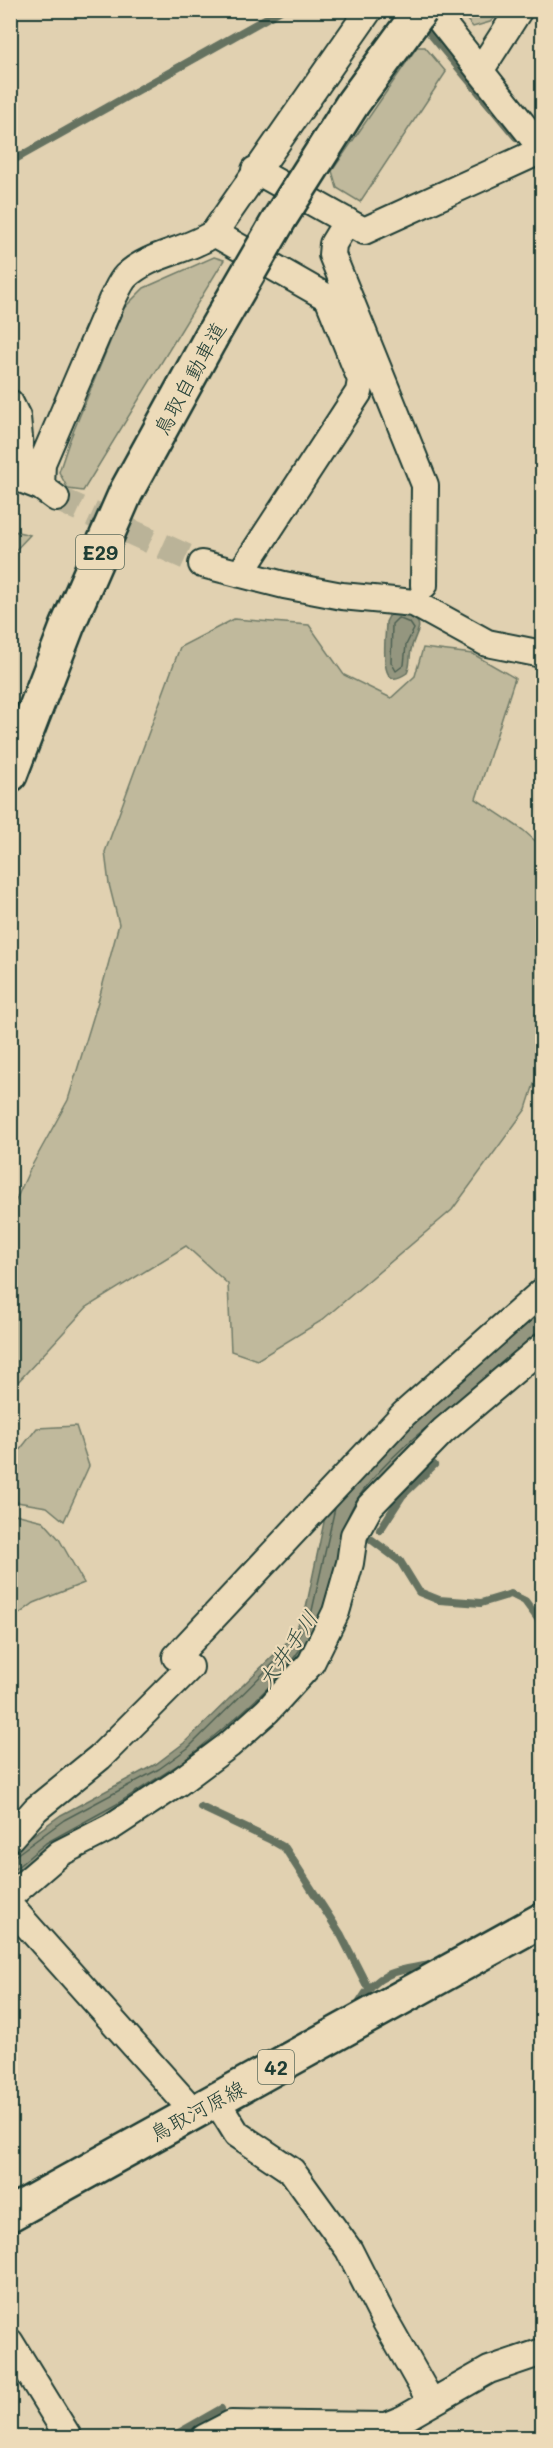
<svg xmlns="http://www.w3.org/2000/svg" width="553" height="2448" viewBox="0 0 553 2448" font-family="Mali,'Klee One',sans-serif">
  <style>
    .green { fill: #c0b99c; stroke: #707b68; stroke-width: 1.5 }
    .water { fill: #94967f; stroke: #657261; stroke-width: 1.5 }
    .lines { fill: none; stroke-linecap: round; stroke-linejoin: round }
    .shore { stroke: #4e6152; stroke-width: 1.5 }
    .stream { stroke: #657261; stroke-width: 8 }
    .minor-tunnel { stroke: #bab398; stroke-width: 26; stroke-dasharray: 26 13; stroke-linecap: butt }
    .minor-casing { stroke: #1f3d34; stroke-width: 30 }
    .primary-casing { stroke: #1f3d34; stroke-width: 38 }
    .motorway-casing { stroke: #1f3d34; stroke-width: 38 }
    .minor { stroke: #eddbb9; stroke-width: 26 }
    .primary { stroke: #eddbb9; stroke-width: 33 }
    .motorway { stroke: #eddbb9; stroke-width: 33 }
    .motorway-bridge-casing { stroke: #1f3d34; stroke-width: 38; stroke-linecap: butt }
    .motorway-bridge { stroke: #eddbb9; stroke-width: 33 }
    .labels { text-anchor: middle; dominant-baseline: central; stroke-width: 4.5; stroke-linejoin: round; paint-order: stroke }
    .shield { fill: #eddbb9; stroke: #5d6c5c; stroke-width: 1.5 }
    .shield-label { font-size: 20px; font-weight: bold; fill: #1f3d34 }
    .street-label { font-size: 21px; fill: #1f3d34; stroke: #eddbb9 }
    .water-label { font-size: 22px; font-style: italic; fill: #364f43; stroke: #eddbb9 }
  </style>
  <rect width="100%" height="100%" fill="#e1d1b1"/>
  <filter id="ink" filterUnits="userSpaceOnUse"><feTurbulence type="fractalNoise" baseFrequency=".0167" numOctaves="2"/><feDisplacementMap in="SourceGraphic" scale="12" xChannelSelector="R" yChannelSelector="G"/><feConvolveMatrix kernelMatrix="1 2 1 2 8 2 1 2 1" color-interpolation-filters="sRGB"/></filter>
  <g filter="url(#ink)">
    <!-- green -->
    <path class="green" d="M459,11H502L490,22L473,27Z
      M417,47H425L446,72L360,202L337,188L332,171Z
      M214,257L224,260L83,491L68,489L59,472L69,442L124,308L144,288Z
      M10,530L30,535L11,555H10Z
      M234,619L309,625L344,675L391,698L415,676L423,648L473,654L515,678L476,799L523,830L542,847V1059L526,1109L452,1210L321,1321L257,1360L231,1351L228,1284L186,1246L87,1307L16,1384L11,1393V1211L30,1169L68,1100L100,995L119,924L109,884L105,852L180,647Z
      M76,1426L89,1466L64,1521L47,1507L11,1501V1461L37,1428Z
      M15,1514L43,1521L59,1539L84,1583L34,1603L11,1620L10,1516Z"/>
    <!-- water -->
    <path class="water" d="M398,612C431,623 416,627 411,650C409,659 411,665 407,673C404,675 398,679 393,678C380,675 386,633 386,622L389,616Z
      M542,1303V1340L413,1446L335,1585L296,1667L252,1713L186,1767L11,1883V1851L61,1815L156,1764L184,1743L289,1640L305,1613L325,1517L331,1503L381,1451Z"/>
    <g class="lines">
      <!-- shore -->
      <path class="shore" d="M398,618L410,623L414,629L406,645L404,665L396,671L391,662L392,624Z
        M348,1517C358,1488 403,1446 427,1427
        M185,1760C228,1725 273,1690 304,1644
        M10,1856L16,1855L64,1820L159,1769L188,1748L293,1644L311,1615L335,1508
        M10,1873L46,1843L117,1804L181,1763"/>
      <!-- stream -->
      <path class="stream" d="M428,31L516,137
        M10,162L281,10
        M380,1530L402,1496L434,1465
        M372,1540L400,1561L419,1592L439,1600L481,1603L511,1594L525,1601L542,1624
        M201,1807L271,1840L285,1848L341,1935L366,1984
        M360,2002C377,1972 398,1970 430,1965
        M170,2438L221,2409"/>
      <!-- minor-tunnel -->
      <path class="minor-tunnel" d="M56,498L202,564"/>
      <!-- minor casing -->
      <g class="minor-casing">
        <path id="minor" d="M432,10L542,149
          M480,71L519,10
          M255,170L364,231L542,150
          M347,221L333,244L332,255L425,485L424,585
          M214,233L328,298L361,380L359,392L240,574
          M10,403L17,417L23,480L41,487
          M56,498L41,487L42,463L112,300C116,293 120,282 126,276C150,253 187,252 214,233L369,10
          M202,564L284,585L342,596L414,603L487,643L542,654
          M10,1838L36,1809L100,1757L190,1667L176,1657L404,1414L542,1292
          M10,1896L60,1853L111,1827L178,1783L229,1745L267,1711L311,1663L336,1612L350,1563L354,1535L370,1506L443,1431L542,1347
          M10,1906L193,2111
          M216,2100L237,2134L292,2171L349,2250L382,2315L431,2402
          M10,2342L69,2438
          M204,2438L231,2424L386,2426L403,2419L489,2370L542,2352"/>
      </g>
      <!-- primary casing -->
      <g class="primary-casing">
        <path id="primary" d="M10,2214L542,1920"/>
      </g>
      <!-- motorway casing -->
      <g class="motorway-casing">
        <path id="motorway" d="M10,775L67,627L126,492L210,339"/>
      </g>
      <!-- minor -->
      <use href="#minor" class="minor"/>
      <!-- primary -->
      <use href="#primary" class="primary"/>
      <!-- motorway -->
      <use href="#motorway" class="motorway"/>
      <!-- motorway-bridge casing -->
      <g class="motorway-bridge-casing">
        <path id="motorway-bridge" d="M210,339L280,218L353,103L421,10"/>
      </g>
      <!-- motorway-bridge -->
      <use href="#motorway-bridge" class="motorway-bridge"/>
    </g>
  </g>
  <g class="labels">
    <!-- shield labels -->
    <g class="shield">
      <rect x="76" y="535" width="48" height="34" rx="4.5"/>
      <rect x="258" y="2050" width="36" height="34" rx="4.5"/>
    </g>
    <g class="shield-label">
      <text x="100" y="552">E29</text>
      <text x="276" y="2067">42</text>
    </g>
    <!-- street labels -->
    <g class="street-label">
      <text transform="translate(189 378) rotate(-61)">鳥取自動車道</text>
      <text transform="translate(197 2110) rotate(-28)">鳥取河原線</text>
    </g>
    <!-- water labels -->
    <g class="water-label">
      <text transform="translate(287 1649) rotate(-55)">大井手川</text>
    </g>
  </g>
  <!-- margin -->
  <rect width="553" height="2448" fill="none" stroke="#eddbb9" stroke-width="36"/>
  <rect x="18" y="18" width="517" height="2412" fill="none" stroke="#1f3d34" stroke-width="2" filter="url(#ink)"/>
</svg>
